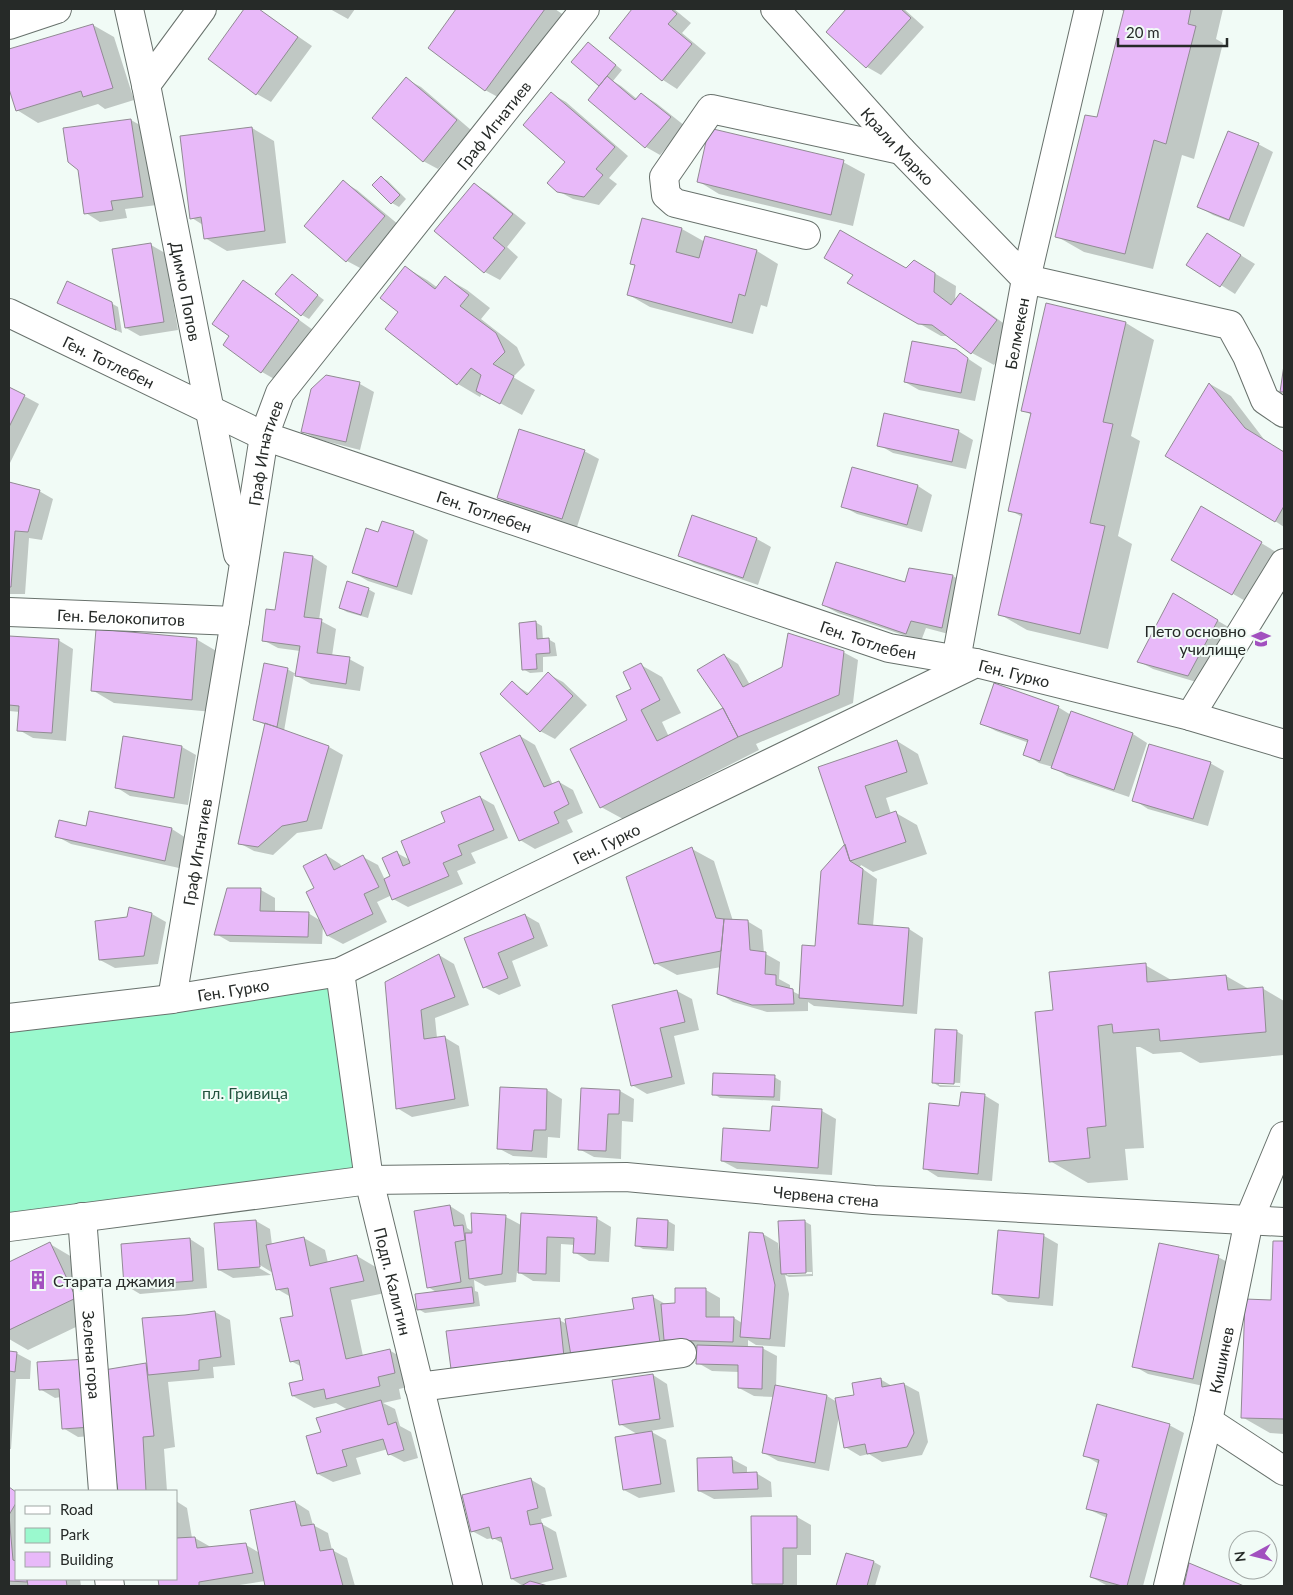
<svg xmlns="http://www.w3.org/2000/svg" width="1293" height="1595" viewBox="0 0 1293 1595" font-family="Lato,sans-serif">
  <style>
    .green { fill: #9af9ce }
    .shadow { fill: #0003; fill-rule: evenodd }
    .building { fill: #e8b9f9; stroke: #918b93 }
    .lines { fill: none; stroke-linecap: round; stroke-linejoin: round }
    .minor-casing { stroke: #68716c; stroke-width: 30 }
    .minor { stroke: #fff; stroke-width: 28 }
    .labels { text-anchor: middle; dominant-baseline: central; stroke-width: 4; stroke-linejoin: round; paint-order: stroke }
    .street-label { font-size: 16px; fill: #262a28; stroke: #f1fbf6 }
    .poi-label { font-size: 16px; fill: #262a28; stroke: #f1fbf6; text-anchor: end }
    .park-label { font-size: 16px; fill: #22523e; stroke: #f1fbf6 }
  </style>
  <rect width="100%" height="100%" fill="#f1fbf6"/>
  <!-- green -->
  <path class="green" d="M340,972L369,1180L9,1227V1018Z"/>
  <!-- shadow -->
  <path class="shadow" d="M245,9H258L312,46L271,102L257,94L209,59Z
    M330,9H355L348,19Z
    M458,9H555L568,18L507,102L485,90L429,48Z
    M634,9H674L691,23L682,33L706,53L677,89L663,80L610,38Z
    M848,9H904L924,27L881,75L867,67L828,32Z
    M1119,9H1223L1216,39L1223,43L1194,159L1182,155L1153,269L1084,252L1056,236L1098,119L1125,12Z
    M93,25L114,37L134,100L105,109L98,104L38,123L17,110L9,85V50Z
    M588,44L595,48L622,70L613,81L621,86L637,99L641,94L656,103L685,126L660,155L646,147L589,99L601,85L573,62Z
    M406,79L421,87L471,130L438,169L423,161Z
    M552,94L566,102L628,156L609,178L617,184L599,205L573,199L558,191L566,162Z
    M131,120L145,128L157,205L125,209L127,218L100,222L86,213Z
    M252,128L274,141L286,243L227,251L205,238L203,225L192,218L182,137Z
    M1258,144L1273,152L1244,227L1213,215L1199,207Z
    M843,162L865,174L853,226L719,194L698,181Z
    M381,177L388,181L406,199L399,207L392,203Z
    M343,182L357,190L399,225L362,269L347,261L306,226Z
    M474,184L489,193L526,223L507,247L518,257L500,280L485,272L436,231Z
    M682,229L705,242L706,238L757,251L778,264L767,307L761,305L753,334L650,307L629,295L636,266L632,264Z
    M1221,243L1255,264L1235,294L1188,264Z
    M151,245L165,253L178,330L140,336L126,328Z
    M914,261L956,286L955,301L960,294L981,307L1017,333L994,365L972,353L950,336H941L849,283L906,269Z
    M405,267L427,280L438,288L446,278L467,290L490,308L481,319L517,347L525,365L513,377L535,390L522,415L482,393L480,397L458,384L387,328L400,312Z
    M292,276L324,300L309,319L302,315Z
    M244,282L258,290L313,330L276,380L262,372L224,345L231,336Z
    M111,303L118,307L122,333L65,307Z
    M1126,323L1154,340L1131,436L1140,441L1118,536L1132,544L1108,649L1027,630L999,614L1022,517L1010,510L1032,415L1022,410Z
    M955,350L982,368L975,401L919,390L905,382Z
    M360,384L374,392L360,450L317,439L302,431Z
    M1210,384L1231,396L1266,442L1284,452V527L1275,521Z
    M9,388L39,404L9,465Z
    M958,431L973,440L966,469L893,453L879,445Z
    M584,451L599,459L577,527L513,506L499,498Z
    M9,483L39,491L53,499L42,540L29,538L25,594H9Z
    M918,486L932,495L922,532L857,514L842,506Z
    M1202,508L1276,552L1247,602L1173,559Z
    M693,517L757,539L771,547L758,585L694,563L680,555Z
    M383,523L414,532L428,540L412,595L368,581L354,573L379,534Z
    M313,557L327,566L319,620L336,629L332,656L349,659L364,667L360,691L311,684L294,674L284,731L329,747L343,755L322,829L297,833L273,855L254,851L239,843L266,725L255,720L287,669L296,674L300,651L278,648L263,640L276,612Z
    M910,569L953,576L967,585L956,636L926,628L921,641L838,613L823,605L906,584Z
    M368,589L375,593L368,618L347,612L340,608Z
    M1173,595L1232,629L1203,684L1153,669L1138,661Z
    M535,622L542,626L543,640L548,639L555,643L557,656L543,657V672L530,673L523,669Z
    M9,637L58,640L73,649L66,741L33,738L19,730L20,712L9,711Z
    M196,639L218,652L213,712L114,703L92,690Z
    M843,652L858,660L853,703L756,744L759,750L623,819L601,807L629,720L632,689L641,665L662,677L681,713L662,722L669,737L725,708L724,655L738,664L750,685Z
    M548,674L563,682L587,705L555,739L540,731L512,683L530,694Z
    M1058,707L1071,715L1072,713L1133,734L1147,743L1129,797L1067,776L1053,767L1039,763L1025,754L1029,743L996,731L981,723Z
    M520,736L535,745L553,785L559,782L573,790L583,813L567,820L573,832L535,849L520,840Z
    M897,741L918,754L928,784L886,798L891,814L896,813L917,825L927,854L873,872L861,865L860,867L877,879L873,926L909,929L923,938L917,1014L814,1006L808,1002V1011L767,1012L733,1002L718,993L721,967L677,975L655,963L692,849L714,861L733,921H747L762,930L764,953L780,962L779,979L790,985V990L800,995L816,948L846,845L820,767Z
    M182,747L196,755L188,805L130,796L116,787Z
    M1210,763L1224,771L1208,826L1148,809L1134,800Z
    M480,797L494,805L508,838L471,853L476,863L457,871L463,884L408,907L393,899L392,895L377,902L387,922L343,944L328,936L323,924L322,944L230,942L216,934L261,890L275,898V913H308L321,921L316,889L326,855L340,864L342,867L363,857L378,865L385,880L391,877L397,853L410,860L446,823Z
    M87,827L172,829L186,838L179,868L71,844L56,836Z
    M130,909L152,914L166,922L158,964L115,968L100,960L128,919Z
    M525,915L539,923L548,946L512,961L521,986L499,995L484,987L465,938Z
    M439,955L454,964L469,1005L435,1018L437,1038L444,1037L459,1046L469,1106L412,1117L397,1108L386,983Z
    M1145,965L1173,981L1226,976L1249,989L1262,988L1284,1001V1055L1200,1063L1181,1052L1153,1054L1140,1047H1136L1144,1148L1125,1149L1128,1180L1088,1183L1050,1161L1054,1011Z
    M677,991L692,999L699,1030L674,1036L685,1084L647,1094L632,1085Z
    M956,1031L963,1035L960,1087H940L934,1083ZM939,1082L960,1083V1086L939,1085Z
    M774,1077L781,1081L780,1101L720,1098L714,1094Z
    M501,1088L547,1090L562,1099L560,1138L548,1137L547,1158L513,1156L498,1148Z
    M620,1091L634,1099L633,1122L622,1121L621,1159L594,1157L579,1149Z
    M984,1095L999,1104L992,1181L938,1177L924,1168L961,1108Z
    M822,1111L836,1119L832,1175L737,1169L722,1161L771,1133Z
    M450,1206L464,1215L467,1228L473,1232L506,1217L521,1225L596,1218L611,1227L609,1262L589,1261L574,1252L575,1245L561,1244L560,1282L533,1281L517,1271L516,1282L485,1286L474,1280L475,1291L478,1292L480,1306L425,1313L418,1309L438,1293L428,1287Z
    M638,1219L668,1221L675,1225L674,1251L643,1249L636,1245Z
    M256,1221L270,1229L272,1245L304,1238L325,1250L328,1263L357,1256L379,1269L385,1293L351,1300L363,1356L389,1350L411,1363L416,1385L399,1389L401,1399L383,1403L395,1409L400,1426L411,1432L418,1458L404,1462L389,1454L388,1449L356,1458L361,1474L333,1482L318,1474L322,1433L348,1410L336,1403L314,1408L293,1396L305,1381L302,1367L291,1361L295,1316L291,1297L277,1289L273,1273L255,1262L254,1265L271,1275L233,1278L219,1270Z
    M804,1221L811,1225L813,1276L789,1277L785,1275L789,1294L785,1347L756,1345L748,1340V1348H762L777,1356L776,1387L827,1396L837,1402L855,1396L880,1379L892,1386L904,1384L919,1392L928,1442L922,1455L882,1462L869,1454L860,1456L845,1447L839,1416L829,1471L778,1461L764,1453L774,1397L754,1396L739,1388V1372L712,1371L698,1363V1348H680L466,1377L559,1320L567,1324L635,1310L653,1297L667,1305H676L706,1290L720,1298V1318H734L742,1323L763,1234L778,1243L779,1251H781ZM787,1272H812V1274L787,1275Z
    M1044,1236L1058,1244L1053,1306L1008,1302L994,1293Z
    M190,1239L204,1248L207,1288L140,1294L125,1285Z
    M1274,1242L1284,1243V1434L1270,1433L1242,1417L1272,1301Z
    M50,1244L77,1260L103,1314L28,1350L9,1339V1263Z
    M1218,1257L1233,1265L1208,1387L1148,1374L1134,1366Z
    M215,1312L230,1320L235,1365L213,1367L214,1378L168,1382L175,1447L164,1449L167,1491H120L111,1440L146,1364L148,1365L186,1317Z
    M9,1352L16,1353L31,1361L30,1379H16L11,1449H9Z
    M38,1363L106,1435L78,1437L63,1428L61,1397L55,1398L40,1389Z
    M653,1375L667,1384L674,1427L650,1431L666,1440L675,1492L639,1498L624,1490L637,1434L620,1424Z
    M1169,1425L1184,1433L1143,1586L1106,1585L1091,1577L1107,1518L1088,1509L1099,1464L1084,1455Z
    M732,1459L747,1467V1474L756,1473L771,1482L772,1497L714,1499L699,1491Z
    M530,1479L545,1488L552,1516L541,1519L542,1524L556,1532L567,1577L537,1584L544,1586H523L512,1579L504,1544L493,1538L487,1539L472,1531Z
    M9,1488L16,1493V1579H80L81,1586H9Z
    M176,1501L187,1508L192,1538H195L209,1546L210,1548L246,1545L258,1552L295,1502L309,1511L313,1525L328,1533L332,1550L347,1558L355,1586H266L265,1581L233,1586H160L159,1579H176Z
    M797,1517L811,1525V1555H797V1586H758L753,1583Z
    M847,1554L874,1562L881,1566L875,1586H837Z
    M1190,1564L1241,1586H1185Z"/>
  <!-- building -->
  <path class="building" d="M244,9H259L298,37L256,95L208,59Z
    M456,9H545L485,91L428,48Z
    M632,9H671L677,14L668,24L692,44L662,81L609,38Z
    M846,9H901L911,18L866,68L826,32Z
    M1120,9H1191L1188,24L1196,26L1166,144L1154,140L1125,254L1055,237L1085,115L1097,117L1124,10Z
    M93,24L113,88L83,97L81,91L16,111L9,89V49Z
    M588,42L616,65L599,86L571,62Z
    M607,76L635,100L641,93L671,117L645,148L588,100Z
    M406,77L457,120L423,162L372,118Z
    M551,92L615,147L596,169L603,175L584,197L557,192L547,183L565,162L523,125Z
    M131,119L143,197L111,201L113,210L84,214L78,170L68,162L63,128Z
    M252,127L265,231L204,239L201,217L190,219L180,136Z
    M709,128L844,160L831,215L697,182Z
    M1228,131L1259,143L1229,220L1197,207Z
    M381,176L400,195L391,204L372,185Z
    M343,180L385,216L346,262L304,226Z
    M474,183L513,214L493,238L505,248L484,273L434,231Z
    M642,218L682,228L676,252L699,258L705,236L757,250L745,296L739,294L732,323L627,295L635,265L630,264Z
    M840,230L906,268L914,260L935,273L934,292L951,305L960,293L997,320L971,354L932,325L918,324L847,283L853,275L824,258Z
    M1207,233L1241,255L1220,287L1186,265Z
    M151,243L164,322L125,328L112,249Z
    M405,266L435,289L445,276L469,295L460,306L496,333L505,352L493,364L514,376L500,404L476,391L481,375L471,368L457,385L385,329L398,312L380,298Z
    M292,274L318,295L301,316L275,294Z
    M243,280L299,320L261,373L223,345L229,336L212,324Z
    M67,281L112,302L116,330L57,303Z
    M1046,303L1126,322L1103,422L1113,424L1090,523L1105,526L1080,634L998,615L1022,514L1008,511L1031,413L1021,411Z
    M912,341L956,349L968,358L961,393L904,382Z
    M1284,365V392H1280Z
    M326,375L360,382L346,442L301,432L311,389Z
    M1209,383L1245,428L1284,452V506L1275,522L1165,456Z
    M9,387L25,395L9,427Z
    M884,413L959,430L952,462L877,446Z
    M519,429L585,450L562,519L497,498Z
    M852,467L918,485L907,525L841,507Z
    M9,482L40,490L28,532L15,531L11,587H9Z
    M1201,506L1262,542L1232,595L1171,560Z
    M692,515L757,538L743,578L678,556Z
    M382,521L414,531L397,587L352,573L366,528L378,532Z
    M284,552L313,556L304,617L322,619L317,653L350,657L346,684L295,676L300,646L262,641L266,609L275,610Z
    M836,562L905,582L909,568L953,575L942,628L911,621L906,634L822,605Z
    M347,581L369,588L361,615L339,608Z
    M1173,593L1218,620L1188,676L1137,662Z
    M536,621L537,639L549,638L550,653L536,654L537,669L522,670L519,623Z
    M96,629L197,638L192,700L91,691Z
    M788,633L844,651L839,695L738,737L723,708L697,670L724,654L743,687L782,667Z
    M9,636L59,639L52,733L17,731L19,706L9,705Z
    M264,663L288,668L277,727L253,720Z
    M641,663L660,700L641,710L657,741L723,708L738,737L600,808L570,749L627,720L616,696L631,689L623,672Z
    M548,672L573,696L540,732L500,694L512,681L527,695Z
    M994,683L1059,706L1040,761L1023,755L1028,740L980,724Z
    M1071,711L1133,733L1114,790L1051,768Z
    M265,723L329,746L307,821L282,826L258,847L238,844Z
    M520,735L544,787L559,781L569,804L554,812L559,823L519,841L480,753Z
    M123,736L182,746L174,798L115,788Z
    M897,740L907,772L865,786L876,818L896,811L906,842L850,861L818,767Z
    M1149,744L1211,762L1193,819L1132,801Z
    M480,796L494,830L458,845L462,855L443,863L449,876L392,900L384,879L390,876L382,858L397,851L403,866L410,863L401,841L445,822L441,812Z
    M89,811L172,828L165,861L55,837L59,820L86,826Z
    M845,844L850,861L863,869L858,924L909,928L903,1006L799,998L802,945L815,946L821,871Z
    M692,847L716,918L724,919L721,951L654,964L626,877Z
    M326,854L334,870L363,855L379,887L364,894L373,914L327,936L306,892L314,888L303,866Z
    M227,888H261L260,911L309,912L308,937L214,935Z
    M129,907L152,913L144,956L99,960L95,921L127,917Z
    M525,914L534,938L498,953L508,978L483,988L464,938Z
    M724,919L748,920L750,950L766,952L765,974L776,975V985L793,989L794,1004L752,1005L717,994Z
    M439,954L455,997L421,1010L424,1039L445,1036L455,1099L396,1109L385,982Z
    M1146,963L1147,982L1226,975L1228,990L1263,987L1266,1032L1160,1041L1159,1029L1113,1033L1112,1024L1098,1026L1106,1126L1087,1128L1090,1158L1049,1162L1035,1012L1053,1010L1049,972Z
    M677,990L685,1022L660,1028L672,1077L631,1086L612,1005Z
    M935,1029L957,1030L954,1084L932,1083Z
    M713,1073L775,1075L774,1097L712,1095Z
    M500,1087L547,1089L546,1130H534L532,1151L497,1149Z
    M581,1088L620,1090L619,1114H608L606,1151L578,1150Z
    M961,1092L985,1094L978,1174L923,1169L929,1103L959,1106Z
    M772,1106L822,1109L818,1168L721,1161L723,1128L770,1131Z
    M450,1205L454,1226L463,1225L465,1240L455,1242L461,1282L427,1288L414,1211Z
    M471,1213L506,1215L502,1274L469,1279L465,1233H472Z
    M521,1213L597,1217L595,1254L573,1253L574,1238L547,1237L546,1274L518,1273Z
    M637,1218L668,1220L667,1248L635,1246Z
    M256,1220L260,1267L218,1270L214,1223Z
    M805,1220L806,1273L781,1274L778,1221Z
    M998,1230L1044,1234L1039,1298L992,1294Z
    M749,1232L763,1233L775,1285L770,1339L740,1337Z
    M304,1237L310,1266L357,1255L364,1281L330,1288L346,1359L390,1349L395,1373L378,1377L380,1386L326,1399L324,1389L292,1396L289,1383L303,1380L299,1360L290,1362L280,1318L293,1316L288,1288L276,1290L266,1245Z
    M190,1238L193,1281L124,1286L121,1244Z
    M1273,1241H1284V1419L1241,1418L1245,1299L1271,1300Z
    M50,1242L76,1298L9,1330V1262Z
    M1159,1243L1219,1255L1193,1379L1132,1367Z
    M472,1287L474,1303L417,1310L415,1294Z
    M675,1288H706V1317H734L733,1342L664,1340L661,1304L675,1303Z
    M653,1295L660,1343L571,1356L565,1319L634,1309L632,1298Z
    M215,1311L221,1357L199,1360V1370L148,1375L142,1318L185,1315Z
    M560,1318L564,1357L451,1369L446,1331Z
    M697,1345L763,1347L762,1389L738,1388V1365L696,1364Z
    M9,1351L17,1352L15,1372L9,1371Z
    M87,1359L92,1427L62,1429L59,1389L39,1390L37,1362Z
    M146,1363L154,1436L143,1437L146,1491H118L109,1440L104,1370Z
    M653,1374L660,1419L619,1425L612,1380Z
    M881,1378L882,1387L904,1383L914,1433L907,1447L867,1454L865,1444L844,1448L835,1398L854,1395L852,1383Z
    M775,1385L827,1395L815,1463L762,1453Z
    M381,1400L388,1425L396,1422L404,1450L388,1455L383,1439L342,1450L347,1466L317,1474L306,1436L321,1432L316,1418Z
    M1097,1404L1170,1424L1127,1586H1122L1090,1577L1107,1514L1086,1509L1099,1460L1083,1456Z
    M652,1431L661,1484L623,1490L615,1437Z
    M732,1457L733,1473L757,1472L758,1489L698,1491L697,1458Z
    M531,1478L538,1508L527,1511L530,1525L542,1523L553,1569L511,1579L501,1537L492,1539L489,1527L471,1532L462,1495Z
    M9,1487L16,1492V1503L9,1515L13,1560L16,1561V1579H27V1582L9,1581Z
    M295,1501L301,1526L314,1524L320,1551L333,1549L343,1586H265L250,1510Z
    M751,1516H797V1548H783V1584H752Z
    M195,1537L197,1548L246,1543L253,1573L199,1582V1586H159L158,1579H176V1538Z
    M846,1553L874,1561L867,1586H836Z
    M1189,1563L1244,1586H1184Z
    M27,1579H66L67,1586H28Z
    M530,1581L548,1586H521Z"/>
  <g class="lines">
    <!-- minor casing -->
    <g class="minor-casing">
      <g id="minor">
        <path id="s1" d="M129,9L146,85L238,554"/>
        <path id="s2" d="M775,9L901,150L1026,279L1230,325L1247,356L1265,400L1284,413"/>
        <path d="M9,25L57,9"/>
        <path d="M146,85L202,9"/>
        <path d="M806,235L675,203L666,195L664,177L711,109L901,150"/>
        <path id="s3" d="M9,313L264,436L889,648L976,663"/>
        <path id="s4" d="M9,612L235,621"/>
        <path id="s5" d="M956,660L1026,279L1089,9"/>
        <path d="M1190,716L1284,563"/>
        <path id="s6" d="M340,972L369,1180L468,1586"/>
        <path id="s7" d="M172,999L235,621L264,436L280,393L585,9"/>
        <path id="s8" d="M9,1018L172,999L340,972L976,663L1190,716L1284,744"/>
        <path id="s9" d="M82,1217L103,1491"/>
        <path id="s10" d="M9,1227L369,1180L626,1177L874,1200L1284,1222"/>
        <path d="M419,1387L682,1353"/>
        <path d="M1208,1421L1284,1471"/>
        <path d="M109,1579L110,1586"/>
        <path id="s11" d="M1168,1586L1208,1421L1249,1220L1284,1136"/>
      </g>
    </g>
    <!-- minor -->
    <use href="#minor" class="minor"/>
  </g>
  <!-- icons -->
  <defs>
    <g id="school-bare" transform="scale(1.5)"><path d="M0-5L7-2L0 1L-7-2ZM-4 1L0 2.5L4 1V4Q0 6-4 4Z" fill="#a250bf" stroke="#f1fbf6" stroke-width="2.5" paint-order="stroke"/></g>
    <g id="building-bare" transform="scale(1.5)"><path d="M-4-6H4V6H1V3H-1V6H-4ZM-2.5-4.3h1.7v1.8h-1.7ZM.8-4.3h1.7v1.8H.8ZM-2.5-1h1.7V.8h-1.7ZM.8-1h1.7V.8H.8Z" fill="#a250bf" stroke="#f1fbf6" stroke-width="2.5" paint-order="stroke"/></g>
  </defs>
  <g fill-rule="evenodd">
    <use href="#school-bare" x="1261" y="639"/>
    <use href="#building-bare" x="38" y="1280"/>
  </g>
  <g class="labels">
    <!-- street labels -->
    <g class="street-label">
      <text stroke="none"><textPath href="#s7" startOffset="959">Граф Игнатиев</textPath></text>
      <text stroke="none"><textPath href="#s2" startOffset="184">Крали Марко</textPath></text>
      <text stroke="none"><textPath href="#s1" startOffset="288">Димчо Попов</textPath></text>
      <text stroke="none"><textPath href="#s5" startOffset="332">Белмекен</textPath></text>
      <text stroke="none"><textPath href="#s3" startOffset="111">Ген. Тотлебен</textPath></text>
      <text stroke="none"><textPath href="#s7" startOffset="554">Граф Игнатиев</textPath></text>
      <text stroke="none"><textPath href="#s3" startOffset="516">Ген. Тотлебен</textPath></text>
      <text stroke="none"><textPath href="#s4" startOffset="112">Ген. Белокопитов</textPath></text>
      <text stroke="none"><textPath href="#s3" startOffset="921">Ген. Тотлебен</textPath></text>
      <text stroke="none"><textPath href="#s8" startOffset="1081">Ген. Гурко</textPath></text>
      <text stroke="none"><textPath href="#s8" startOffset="630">Ген. Гурко</textPath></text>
      <text stroke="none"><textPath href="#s7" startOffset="149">Граф Игнатиев</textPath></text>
      <text stroke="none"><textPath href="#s8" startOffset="226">Ген. Гурко</textPath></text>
      <text stroke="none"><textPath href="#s10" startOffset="821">Червена стена</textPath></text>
      <text stroke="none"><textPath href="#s6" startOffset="314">Подп. Калитин</textPath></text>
      <text stroke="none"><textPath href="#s9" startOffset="138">Зелена гора</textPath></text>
      <text stroke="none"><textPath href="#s11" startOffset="232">Кишинев</textPath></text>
    </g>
    <!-- poi labels -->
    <g class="poi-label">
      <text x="1246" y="630">Пето основно<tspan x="1246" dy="18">училище</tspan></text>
      <text x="53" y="1280" text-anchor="start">Старата джамия</text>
    </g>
    <!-- park labels -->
    <g class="park-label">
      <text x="245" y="1092">пл. Гривица</text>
    </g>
  </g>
  <!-- border -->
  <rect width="1293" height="1595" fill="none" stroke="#262a28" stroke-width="20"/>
  <!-- legend -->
  <rect x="15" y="1490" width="162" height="90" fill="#f1fbf6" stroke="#a0a7a4"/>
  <rect x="25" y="1506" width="25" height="8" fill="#ffffff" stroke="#a0a7a4"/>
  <text x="60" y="1515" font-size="15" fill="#262a28">Road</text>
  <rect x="25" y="1528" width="25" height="15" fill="#9af9ce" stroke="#a0a7a4"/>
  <text x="60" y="1540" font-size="15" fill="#262a28">Park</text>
  <rect x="25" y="1552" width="25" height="15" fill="#e8b9f9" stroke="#a0a7a4"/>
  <text x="60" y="1565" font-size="15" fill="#262a28">Building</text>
  <!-- north arrow -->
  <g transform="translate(1253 1555) rotate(263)"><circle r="24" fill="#f1fbf6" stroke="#a0a7a4"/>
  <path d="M0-4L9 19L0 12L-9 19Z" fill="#a250bf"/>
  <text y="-8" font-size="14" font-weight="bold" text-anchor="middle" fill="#262a28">N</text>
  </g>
  <!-- scale -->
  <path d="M1118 38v8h109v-8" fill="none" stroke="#262a28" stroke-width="2.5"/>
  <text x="1126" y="38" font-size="15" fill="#262a28" stroke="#f1fbf6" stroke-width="4" paint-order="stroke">20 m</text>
</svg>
